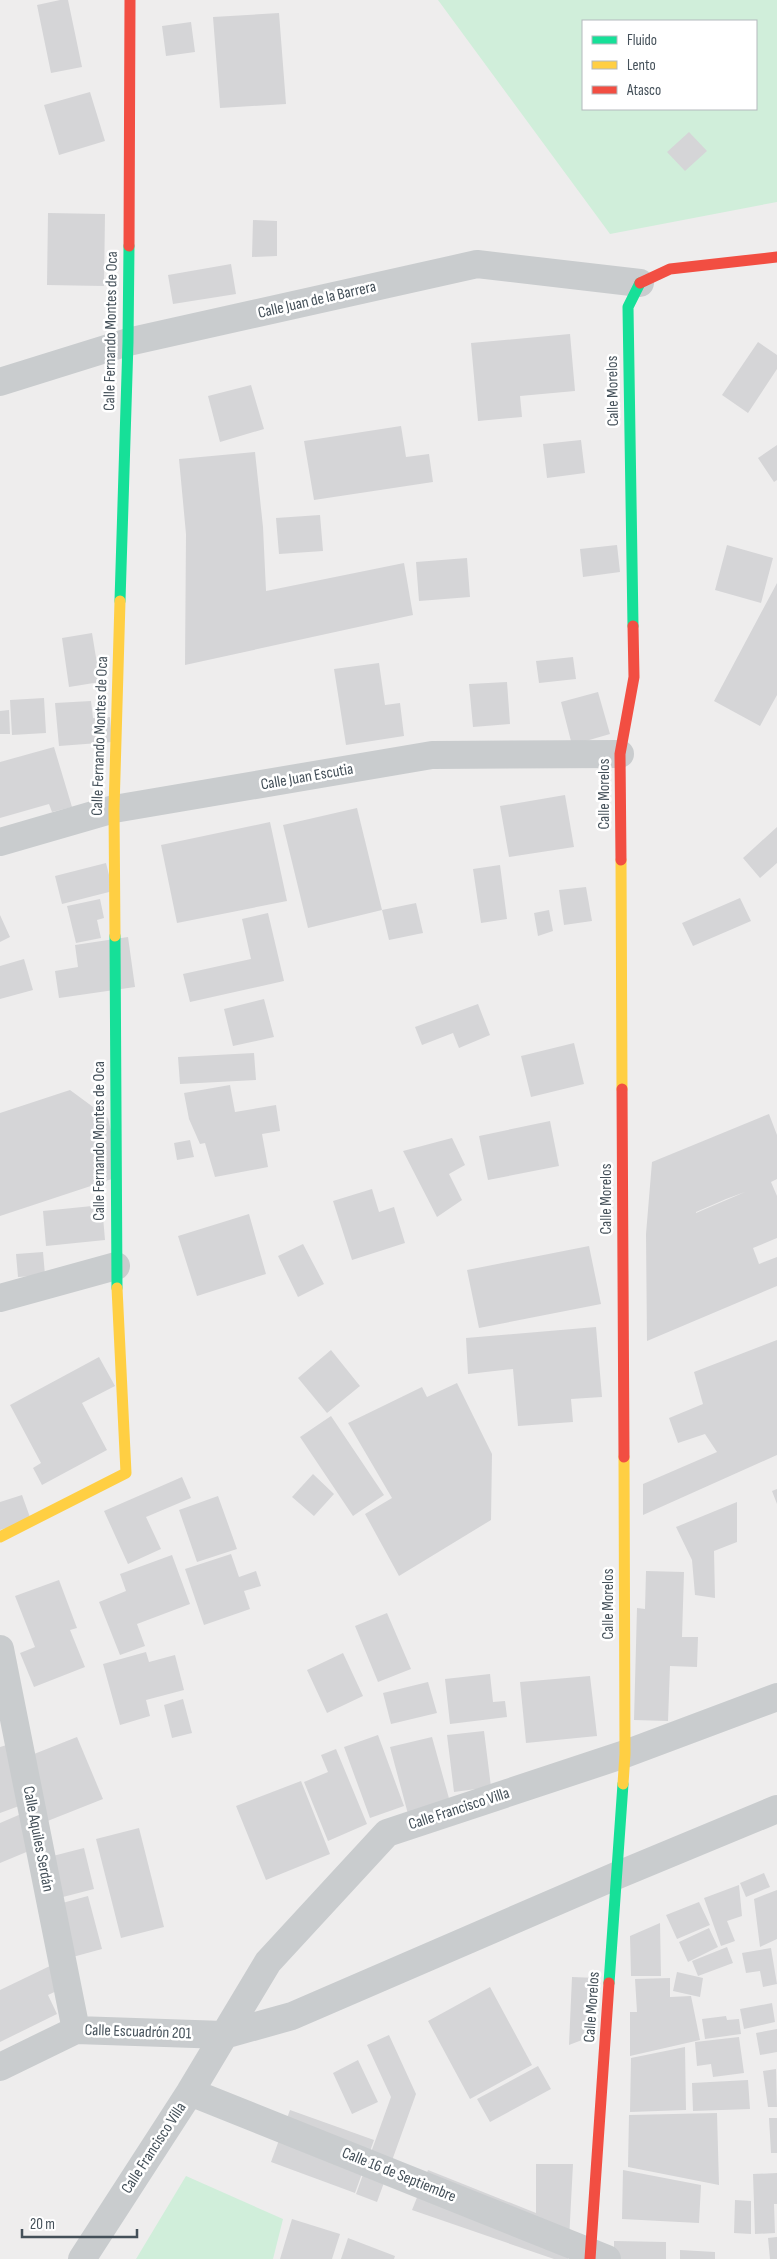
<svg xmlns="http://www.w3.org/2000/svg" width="777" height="2259" viewBox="0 0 777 2259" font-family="'Sofia Sans Condensed',sans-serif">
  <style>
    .green { fill: #d0eeda; fill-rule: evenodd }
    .building { fill: #d5d5d7; fill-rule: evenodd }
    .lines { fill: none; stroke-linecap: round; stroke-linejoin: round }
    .street { stroke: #c9ccce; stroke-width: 28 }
    .fast { stroke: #16e098; stroke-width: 11 }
    .slow { stroke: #ffcf43; stroke-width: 11 }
    .jam { stroke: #f24e42; stroke-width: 11 }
    .labels { text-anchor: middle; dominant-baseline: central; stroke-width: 5; stroke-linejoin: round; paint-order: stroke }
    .street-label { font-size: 16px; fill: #445059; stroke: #fff }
  </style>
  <rect width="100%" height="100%" fill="#eeeded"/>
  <!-- green -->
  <path class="green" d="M438,0H777V202L610,234ZM583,21H756V109H583Z
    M186,2176L283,2219L273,2259H136Z"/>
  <!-- building -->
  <path class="building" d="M60,0H68L82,67L51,73L37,5Z
    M279,13L286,104L220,108L213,17Z
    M191,22L195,52L166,56L162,26Z
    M90,92L105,141L59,155L44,105Z
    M689,132L707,151L685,171L667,152Z
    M48,213L105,214L104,286L47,285Z
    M253,220L277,221V256L252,257Z
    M231,264L236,294L173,304L168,275Z
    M570,334L575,391L520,396L522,417L478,421L471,343Z
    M758,342L777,355V369L748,413L722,395Z
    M251,385L264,429L220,442L208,396Z
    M401,426L406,457L429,454L433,482L314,500L304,441Z
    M581,440L585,473L547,478L543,444Z
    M777,445V480L774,482L758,458Z
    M255,452L263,527L266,591L404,563L413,615L185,665L186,534L179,459Z
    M320,515L323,551L279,554L276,518Z
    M617,545L620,572L583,577L580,549Z
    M727,545L773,558L761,603L715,590Z
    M467,558L470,597L419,601L416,562Z
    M777,583V695L760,726L714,701Z
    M92,633L100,682L69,687L62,638Z
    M573,657L576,679L539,683L536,661Z
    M379,663L385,705L400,703L404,736L346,745L334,669Z
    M507,682L510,724L473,727L469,684Z
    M598,692L610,734L572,745L561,702Z
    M44,698L46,733L12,735L10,700Z
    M91,701L93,718L110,717L112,742L59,746L55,703Z
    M9,710L10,734H0V711Z
    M54,747L72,807L52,812L49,804L0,818V762Z
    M565,795L574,847L509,857L500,806Z
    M357,808L382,910L308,928L283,825Z
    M270,822L287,901L177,923L161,845Z
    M777,827V863L760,878L743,858Z
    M106,863L113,891L62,904L55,876Z
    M500,865L507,919L481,923L473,869Z
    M586,887L592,921L564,925L559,890Z
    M740,898L751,921L693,946L682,923Z
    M100,899L104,918L97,920L101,938L76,943L67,906Z
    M416,903L423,933L389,940L382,910Z
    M549,910L553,931L538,936L534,913Z
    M268,913L284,981L190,1002L183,974L251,959L242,919Z
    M0,915L10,937L0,942Z
    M128,937L135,987L59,998L55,971L78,967L75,945Z
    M24,959L33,990L0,999V966Z
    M264,999L274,1037L233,1046L224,1009Z
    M478,1004L490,1035L459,1048L453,1033L422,1045L415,1027Z
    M574,1043L584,1084L531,1097L521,1056Z
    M254,1053L256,1080L180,1084L178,1057Z
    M230,1085L235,1112L276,1105L280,1131L262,1134L268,1167L215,1177L205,1143L200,1144L189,1119L184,1093Z
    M70,1090L108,1118L121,1176L0,1216V1113Z
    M769,1114L777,1135V1179L771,1182L777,1196V1238L753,1248L759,1264L777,1257V1286L647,1341L646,1234L652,1162ZM745,1192L696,1213V1212L726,1199Z
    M550,1121L559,1166L488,1180L479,1136Z
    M452,1138L465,1165L449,1174L462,1200L437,1217L403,1151Z
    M190,1140L194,1157L177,1160L174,1143Z
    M372,1189L379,1212L394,1207L405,1243L352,1260L333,1201Z
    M102,1205L105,1240L46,1246L43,1211Z
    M249,1214L266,1274L197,1296L178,1236Z
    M303,1244L324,1284L298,1297L278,1256Z
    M589,1246L601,1304L479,1328L467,1270Z
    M43,1252L45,1275L18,1277L16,1254Z
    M596,1327L602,1397L571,1399L573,1422L518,1426L513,1369L468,1374L466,1338Z
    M777,1340V1455L643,1515V1484L717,1452L705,1434L678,1443L669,1418L703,1404L694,1372Z
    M331,1350L360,1386L327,1413L298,1378Z
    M99,1357L115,1386L82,1403L107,1450L42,1485L33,1468L41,1463L10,1405Z
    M457,1383L492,1454L491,1520L399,1576L365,1514L392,1498L348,1423L422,1387L427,1397Z
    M331,1416L384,1495L353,1516L300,1437Z
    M313,1474L334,1494L314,1516L292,1497Z
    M182,1477L191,1498L146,1517L161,1549L128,1564L104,1511Z
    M777,1489V1504L772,1491Z
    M22,1495L31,1520L0,1530V1502Z
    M218,1496L237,1549L197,1562L179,1510Z
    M737,1502V1542L714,1551L715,1598L695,1595L692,1560L676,1527Z
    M231,1554L239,1577L256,1571L261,1586L244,1591L250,1609L204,1625L185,1569Z
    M172,1555L190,1604L137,1624L145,1646L120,1655L99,1602L126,1591L120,1574Z
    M646,1571L684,1572L682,1637H698L697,1667L670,1666L668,1721L634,1720L637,1608L645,1609Z
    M59,1580L77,1628L70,1630L85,1667L34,1687L20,1653L35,1647L15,1596Z
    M387,1613L411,1669L378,1682L355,1626Z
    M146,1652L149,1662L175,1655L184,1690L146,1700L150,1716L120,1725L103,1664Z
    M343,1653L363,1696L327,1713L307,1670Z
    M490,1674L493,1702L505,1701L507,1717L450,1724L445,1679Z
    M590,1676L597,1736L526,1743L520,1682Z
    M428,1682L437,1713L391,1724L383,1693Z
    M183,1699L192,1733L172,1738L164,1705Z
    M484,1731L491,1787L454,1792L447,1735Z
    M378,1735L404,1806L370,1818L344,1747Z
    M77,1737L103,1799L45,1822L24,1758Z
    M432,1737L450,1802L408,1814L390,1747Z
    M10,1744L30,1802L0,1813V1747Z
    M336,1749L367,1824L328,1841L304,1782L328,1772L321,1755Z
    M301,1781L330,1854L266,1880L236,1806Z
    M21,1814L36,1848L0,1863V1823Z
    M139,1828L164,1927L121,1938L96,1839Z
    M84,1848L94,1889L55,1899L45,1858Z
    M764,1873L770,1887L746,1897L740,1883Z
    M739,1885L742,1916L727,1921L735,1941L721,1946L704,1898Z
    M777,1890V1939L760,1947L754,1899Z
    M88,1896L102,1949L69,1958L55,1905Z
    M699,1902L710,1925L677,1939L666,1915Z
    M660,1923L661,1976H631L630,1936Z
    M709,1928L718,1947L688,1962L679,1942Z
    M727,1947L733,1963L698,1976L692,1961Z
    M771,1948L777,1984L763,1987L760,1971L746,1973L742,1953Z
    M52,1965L63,1988L48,1995L57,2014L0,2042V1990Z
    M677,1972L703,1978L700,1997L673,1991Z
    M572,1977L597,1978L595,2035L569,2045Z
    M670,1978V1997L691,1996L700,2040L630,2056V2012H637L635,1979Z
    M490,1987L532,2065L470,2099L428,2021Z
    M772,2003L775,2022L744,2029L740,2009Z
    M726,2016L727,2020L739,2019L741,2034L705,2039L702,2019Z
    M777,2029V2052L760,2055L756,2033Z
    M389,2035L416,2094L377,2202L356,2194L391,2097L367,2045Z
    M739,2037L744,2073L713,2077L711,2064L697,2066L695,2042Z
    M685,2047L686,2110L630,2112L631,2058Z
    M358,2060L378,2102L352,2114L333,2073Z
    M538,2066L551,2089L490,2122L477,2099Z
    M776,2069L777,2107H768L763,2071Z
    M748,2080L750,2109L693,2111L692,2083Z
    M290,2110L374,2140L355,2193L271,2162Z
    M717,2113L719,2185L628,2167L629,2115Z
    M769,2118H777V2153H771Z
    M536,2164H573L568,2259H554L412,2210L428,2170L536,2213Z
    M623,2170L701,2185L699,2223L622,2219Z
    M777,2173V2204H774L775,2233L755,2234L753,2174Z
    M735,2200L751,2201V2234L734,2233Z
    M292,2219L340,2234L332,2259H280Z
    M777,2237V2259H770L768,2238Z
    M348,2238L395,2256L394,2259H341Z
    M614,2241L666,2242V2259H614Z
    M680,2250L715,2252V2259H680Z"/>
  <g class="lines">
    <!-- street -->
    <path class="street" d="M0,382L128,342L477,264L640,283
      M0,842L114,809L432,755L620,754
      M0,1298L116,1266
      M0,1649L76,2030
      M0,2067L76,2030L224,2035L292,2016L618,1875L777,1809
      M190,2092L607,2259
      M82,2259L190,2092L268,1962L387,1833L625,1754L777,1697"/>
    <!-- fast -->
    <path class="fast" d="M120,601L128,342L129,246
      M633,626L628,307L640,283
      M115,936L117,1288
      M609,1983L623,1784"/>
    <!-- slow -->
    <path class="slow" d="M621,860L622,1089
      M115,936L114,809L120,601
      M0,1537L126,1473L117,1288
      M623,1784L625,1754L624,1457"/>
    <!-- jam -->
    <path class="jam" d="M129,246L130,0
      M640,283L670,269L777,257
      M621,860L620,754L634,677L633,626
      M622,1089L624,1457
      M590,2259L609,1983"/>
  </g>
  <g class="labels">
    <!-- street labels -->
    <g class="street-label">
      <text transform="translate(317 300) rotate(-13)">Calle Juan de la Barrera</text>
      <text transform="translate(111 331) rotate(-89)">Calle Fernando Montes de Oca</text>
      <text transform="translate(613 391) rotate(-91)">Calle Morelos</text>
      <text transform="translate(100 736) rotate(-88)">Calle Fernando Montes de Oca</text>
      <text transform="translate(307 777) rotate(-10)">Calle Juan Escutia</text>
      <text transform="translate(604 794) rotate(-90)">Calle Morelos</text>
      <text transform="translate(99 1141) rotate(-90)">Calle Fernando Montes de Oca</text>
      <text transform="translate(606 1199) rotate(-90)">Calle Morelos</text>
      <text transform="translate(608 1604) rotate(-90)">Calle Morelos</text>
      <text transform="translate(459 1809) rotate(-18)">Calle Francisco Villa</text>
      <text transform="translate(38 1839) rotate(79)">Calle Aquiles Serdán</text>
      <text transform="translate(592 2007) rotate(-86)">Calle Morelos</text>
      <text transform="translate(138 2032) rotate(2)">Calle Escuadrón 201</text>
      <text transform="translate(154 2148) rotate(-57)">Calle Francisco Villa</text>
      <text transform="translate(399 2175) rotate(22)">Calle 16 de Septiembre</text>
    </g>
  </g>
  <!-- legend -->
  <rect x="582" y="20" width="175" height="90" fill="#ffffff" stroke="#b4b9bd"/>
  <rect x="592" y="36" width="25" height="8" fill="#16e098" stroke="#b4b9bd"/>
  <text x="627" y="45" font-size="15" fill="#445059">Fluido</text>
  <rect x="592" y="61" width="25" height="8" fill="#ffcf43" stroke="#b4b9bd"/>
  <text x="627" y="70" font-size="15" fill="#445059">Lento</text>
  <rect x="592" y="86" width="25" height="8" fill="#f24e42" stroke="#b4b9bd"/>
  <text x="627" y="95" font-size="15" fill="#445059">Atasco</text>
  <!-- scale -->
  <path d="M22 2229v8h115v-8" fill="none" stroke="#445059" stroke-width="2.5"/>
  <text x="30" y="2229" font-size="15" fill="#445059" stroke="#ffffff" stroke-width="4" paint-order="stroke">20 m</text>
</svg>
